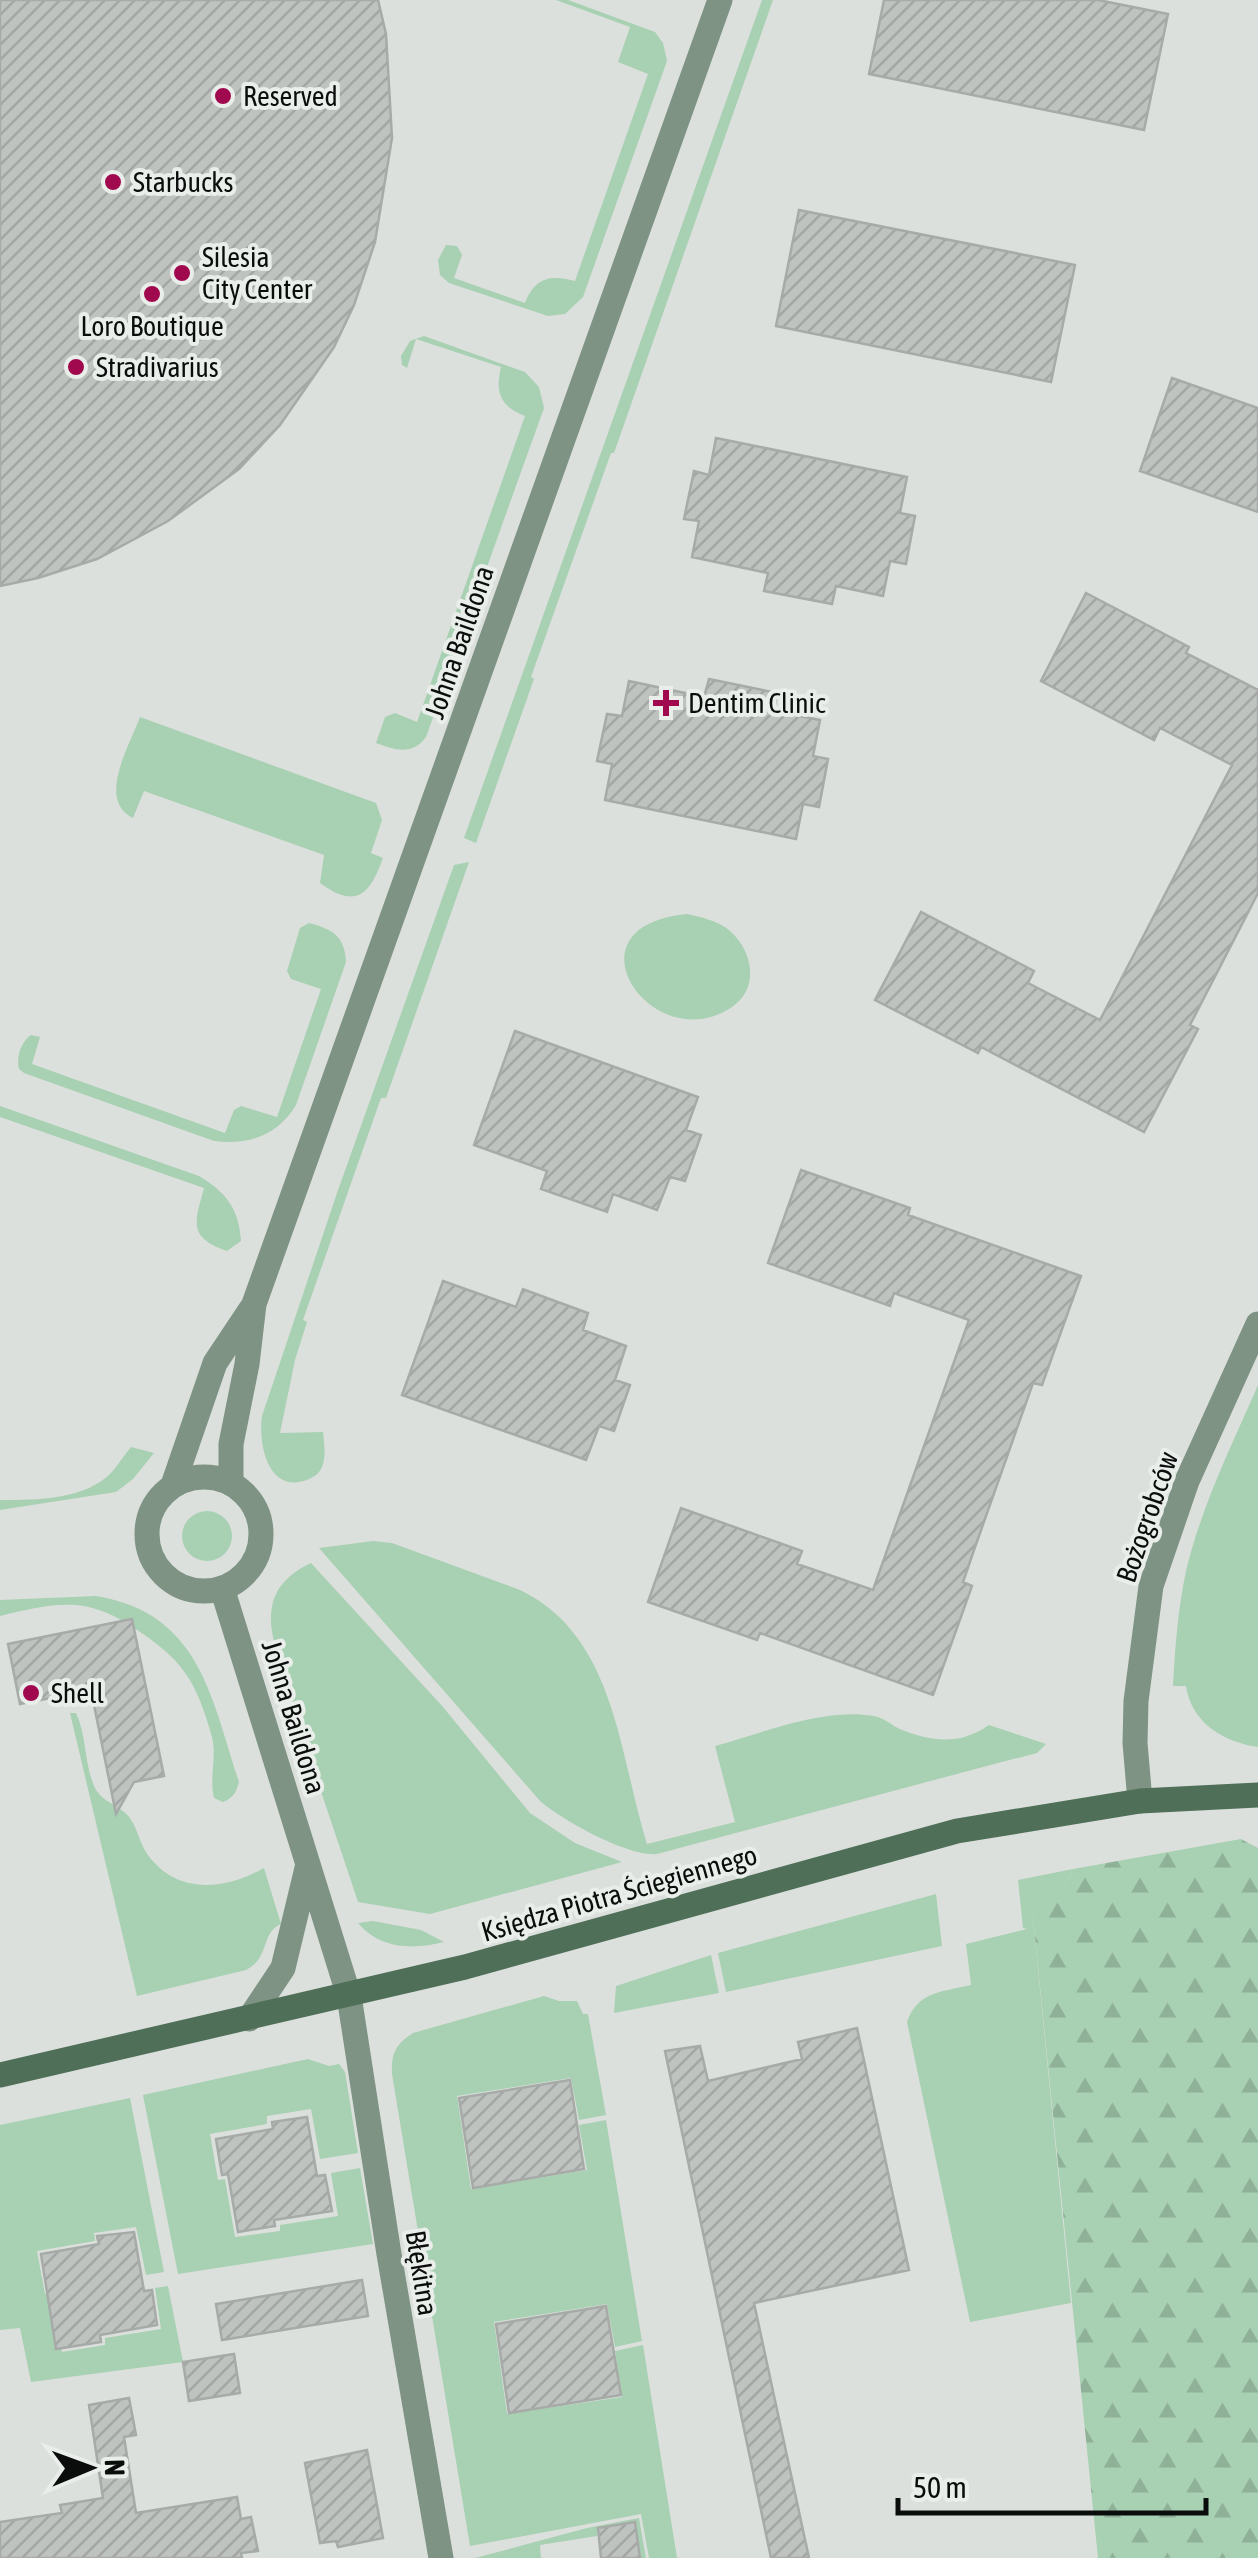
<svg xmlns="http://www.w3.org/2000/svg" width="1258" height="2558" viewBox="0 0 1258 2558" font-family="'Asap Condensed',sans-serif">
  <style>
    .green { fill: #a8d0b2 }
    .forest { fill: url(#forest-firs) }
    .building { fill: url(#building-hatch); stroke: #a7aba8; stroke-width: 2.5 }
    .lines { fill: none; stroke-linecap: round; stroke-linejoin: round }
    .street { stroke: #7e9383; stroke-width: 25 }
    .secondary { stroke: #4f6f58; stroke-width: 25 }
    .poi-dot { fill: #a0094e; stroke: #e9eeea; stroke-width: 4 }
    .labels { text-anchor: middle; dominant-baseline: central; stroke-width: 8; stroke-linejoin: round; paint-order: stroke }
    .poi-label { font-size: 28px; fill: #0b0d0c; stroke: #e9eeea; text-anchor: start }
    .street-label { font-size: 28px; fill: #0b0d0c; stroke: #e9eeea }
  </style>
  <defs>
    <pattern id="forest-firs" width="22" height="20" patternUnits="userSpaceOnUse" patternTransform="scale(2.5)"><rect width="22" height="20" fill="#a8d0b2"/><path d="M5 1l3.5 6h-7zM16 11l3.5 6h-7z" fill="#8fb198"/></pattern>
    <pattern id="building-hatch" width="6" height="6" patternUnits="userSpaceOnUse" patternTransform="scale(2.5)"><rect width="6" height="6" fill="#bfc3c0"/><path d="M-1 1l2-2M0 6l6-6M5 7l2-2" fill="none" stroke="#a3a6a4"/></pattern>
  </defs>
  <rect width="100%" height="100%" fill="#dce0dd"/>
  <!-- green -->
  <path class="green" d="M556,0H568L655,32L663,43L667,61L583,297L565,314L548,316L449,283L440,275L438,260L446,245L457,246L462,255L454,278L525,303C535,278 549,274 575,281L648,74L618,62L630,27Z
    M762,0H773L614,453H611L531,677L534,679L476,843L464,838Z
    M424,336L525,372L539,387L544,408L426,737C412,756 395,750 376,743L385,717L395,713L417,722L525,416C500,406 495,393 501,367L416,339L407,368L402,365L401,356L410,341Z
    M140,717L376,803L382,820L371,853L383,858C370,894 357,910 320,883L324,855L144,791L133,818C96,800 130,745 140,717Z
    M469,862L386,1098H381L303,1320L307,1322L295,1360L280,1433L323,1432C324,1442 326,1454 323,1464C321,1472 315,1477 307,1480C268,1494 258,1444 262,1416L337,1193L454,865Z
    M687,914C701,917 719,921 730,931C754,952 760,991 729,1009C651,1057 561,926 687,914Z
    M309,923C332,929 345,936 346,962L296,1105C277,1136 249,1145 214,1141L24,1073L19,1069C16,1057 21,1042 31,1035L40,1037L32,1064L225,1133L234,1110L241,1106L277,1117L321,989L291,979L287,971L300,928Z
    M0,1106L199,1176C227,1193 239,1209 241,1241L227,1251C187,1237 195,1222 204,1188L0,1117Z
    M1258,1385V1747C1223,1742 1191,1722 1186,1686H1173C1175,1647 1178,1609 1186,1571C1201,1507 1232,1445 1258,1385Z
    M131,1447L154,1453L133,1479L116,1492L0,1510V1500C37,1500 85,1500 112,1472C119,1464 124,1455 131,1447Z
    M182 1536a25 25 0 1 1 50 0a25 25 0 1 1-50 0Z
    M373,1541L392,1543L520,1590C616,1636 619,1755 647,1844L735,1822L715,1746C764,1733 823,1707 874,1716C885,1718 892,1726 902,1730C933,1742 961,1745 989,1725L1046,1744L1037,1753L998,1763L657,1854C628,1857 564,1821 541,1802L319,1548Z
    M311,1563L443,1707L530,1813L575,1843L622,1862L430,1914L358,1902C334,1829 308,1756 286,1682C280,1660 267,1631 272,1607C276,1585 292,1572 311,1563Z
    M96,1596C200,1613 211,1697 239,1782C236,1793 233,1798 223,1802L214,1798C209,1778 217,1757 212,1737C196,1680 183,1660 134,1628C117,1616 97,1607 76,1605C51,1603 24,1610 0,1616V1600Z
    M70,1713H76C87,1736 84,1765 95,1788C103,1803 120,1805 130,1818C139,1831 140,1847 151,1859C182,1896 228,1888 264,1868L281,1924C260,1933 271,1957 246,1970L137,1996Z
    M1073,1869L1064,1886L1039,1905L1033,1918L1071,2303L970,2322L907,2022C918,1991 942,1992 971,1985L966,1944L1027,1929L1023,1928L1018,1880Z
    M936,1894L942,1946L726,1992L718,1953Z
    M373,1921L421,1930L444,1942C413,1950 380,1949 358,1923Z
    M711,1955L719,1993L614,2013L616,1986Z
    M544,1996L559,2001H577L583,2014H588L606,2115L579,2120L571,2078L457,2096L471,2189L587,2170L579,2125L606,2120L642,2341L615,2347L607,2304L494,2322L507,2414L622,2397L615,2351L643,2345L677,2558H649L641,2514L470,2546L392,2074C391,2053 396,2044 413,2033Z
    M308,2059L329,2066L339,2064L345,2072L358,2153L320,2159L311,2109L267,2116V2124L210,2134L218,2180L225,2179L235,2237L280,2231V2225L338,2216L331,2173L360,2168L373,2244L178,2274L143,2095Z
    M130,2098L164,2272L146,2275L136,2227L94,2233L95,2241L37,2251L45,2294H51L62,2352L105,2345V2338L161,2329L155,2288L168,2286L183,2362L31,2382L20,2328L0,2330V2125Z
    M639,2518L646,2558H641L635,2522L597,2528V2536L540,2545L541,2558H475L587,2528Z"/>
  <!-- forest -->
  <path class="forest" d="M1241,1839L1258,1848V2558H1098L1033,1918L1038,1905L1064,1886L1073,1869Z"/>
  <!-- building -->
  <path class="building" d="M0,0H378L386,34L392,138L375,242L354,305L334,347L280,425L239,469L168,521L97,559L38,578L0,586Z
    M884,0H1098L1168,14L1144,130L869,74Z
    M799,210L1075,265L1051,382L776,326Z
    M1172,378L1258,408V512L1140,471Z
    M716,438L907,477L900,513L915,516L906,564L890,561L883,596L836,586L832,604L764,591L768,573L692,557L699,521L684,519L694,471L709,475Z
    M1086,593L1189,647L1186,653L1258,690V893L1190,1025L1198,1029L1144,1132L981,1047L978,1053L875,1000L921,912L1034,971L1028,983L1100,1020L1232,765L1160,728L1154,740L1041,681Z
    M709,679L777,693L774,711L820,720L813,756L828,759L819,807L803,804L796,839L605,800L612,764L597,761L607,714L622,716L629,681L704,697Z
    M515,1031L698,1097L686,1130L701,1135L685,1181L670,1177L657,1210L613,1194L607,1212L541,1189L547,1171L474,1145Z
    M801,1170L910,1208L908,1215L1081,1276L1042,1385L1033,1383L974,1550L963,1582L972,1586L933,1695L760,1633L757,1640L648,1602L681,1508L802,1551L797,1564L873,1590L923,1449L969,1320L894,1293L890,1306L768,1263Z
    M443,1281L516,1307L523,1289L555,1301L588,1313L583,1330L626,1346L615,1380L630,1385L614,1431L599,1426L586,1460L402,1395Z
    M132,1619L164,1776L134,1782L116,1814L91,1690L20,1704L8,1644Z
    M857,2028L909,2270L754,2303L809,2558H771L665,2051L700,2046L708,2081L802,2059L798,2042Z
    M570,2080L584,2169L473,2188L459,2098Z
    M307,2117L317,2176L325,2175L332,2211L274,2220L275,2226L238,2232L228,2174L222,2175L216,2139L273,2129L272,2122Z
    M134,2232L144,2291L152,2290L157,2325L100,2335L101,2342L56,2349L41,2254L99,2244L97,2236Z
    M362,2280L368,2316L222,2340L216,2304Z
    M606,2306L621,2395L509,2413L496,2324Z
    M234,2354L240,2393L189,2401L183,2362Z
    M129,2398L136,2435L124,2437L136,2513L237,2497L241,2519L251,2517L258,2551L241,2553L242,2558H0V2522L62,2513L60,2505L103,2498L89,2405Z
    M367,2450L383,2538L338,2547L336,2541L320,2543L305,2463Z
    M635,2522L640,2558H601L598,2528Z"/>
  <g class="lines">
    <!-- street -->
    <path class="street" d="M147 1534a57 57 0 1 1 114 0a57 57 0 1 1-114 0Z
      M231,1483V1444L247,1364L254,1304L720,0
      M173,1485L215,1363L251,1309
      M222,1588L349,1996L389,2254L441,2558
      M1140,1801L1135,1743L1136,1701L1151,1586L1187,1481L1258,1324
      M249,2019L283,1968L308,1864"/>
    <!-- secondary -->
    <path class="secondary" d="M0,2075L465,1967L957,1831L1140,1801L1258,1795"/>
  </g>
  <!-- markers -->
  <g class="poi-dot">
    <circle cx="223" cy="96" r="10"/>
    <circle cx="113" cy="182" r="10"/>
    <circle cx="182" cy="273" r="10"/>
    <circle cx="152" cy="294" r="10"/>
    <circle cx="76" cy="367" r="10"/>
    <path d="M661 688h10v10h10v10h-10v10h-10v-10h-10v-10h10z"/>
    <circle cx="31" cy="1693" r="10"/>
  </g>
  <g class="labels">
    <!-- poi labels -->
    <g class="poi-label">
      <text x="243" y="96">Reserved</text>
      <text x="133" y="182">Starbucks</text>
      <text x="202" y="257">Silesia<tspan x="202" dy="32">City Center</tspan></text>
      <text x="152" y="326" text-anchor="middle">Loro Boutique</text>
      <text x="96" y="367">Stradivarius</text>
      <text x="688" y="703">Dentim Clinic</text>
      <text x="51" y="1693">Shell</text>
    </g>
    <!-- street labels -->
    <g class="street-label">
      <text transform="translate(459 642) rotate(-71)">Johna Baildona</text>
      <text transform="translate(1147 1517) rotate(-71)">Bożogrobców</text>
      <text transform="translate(294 1717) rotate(73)">Johna Baildona</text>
      <text transform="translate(619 1893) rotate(-16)">Księdza Piotra Ściegiennego</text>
      <text transform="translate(422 2273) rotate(81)">Błękitna</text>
    </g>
  </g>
  <!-- north arrow -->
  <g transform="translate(90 2468) rotate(89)" stroke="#e9eeea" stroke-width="8" paint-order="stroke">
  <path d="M0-8L18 38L0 25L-18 38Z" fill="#0b0d0c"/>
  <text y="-15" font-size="28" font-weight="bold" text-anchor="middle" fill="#0b0d0c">N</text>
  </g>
  <!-- scale -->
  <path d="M898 2498v15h308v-15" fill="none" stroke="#0b0d0c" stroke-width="5"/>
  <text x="913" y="2498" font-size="30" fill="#0b0d0c" stroke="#e9eeea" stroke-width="8" paint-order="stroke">50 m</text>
</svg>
